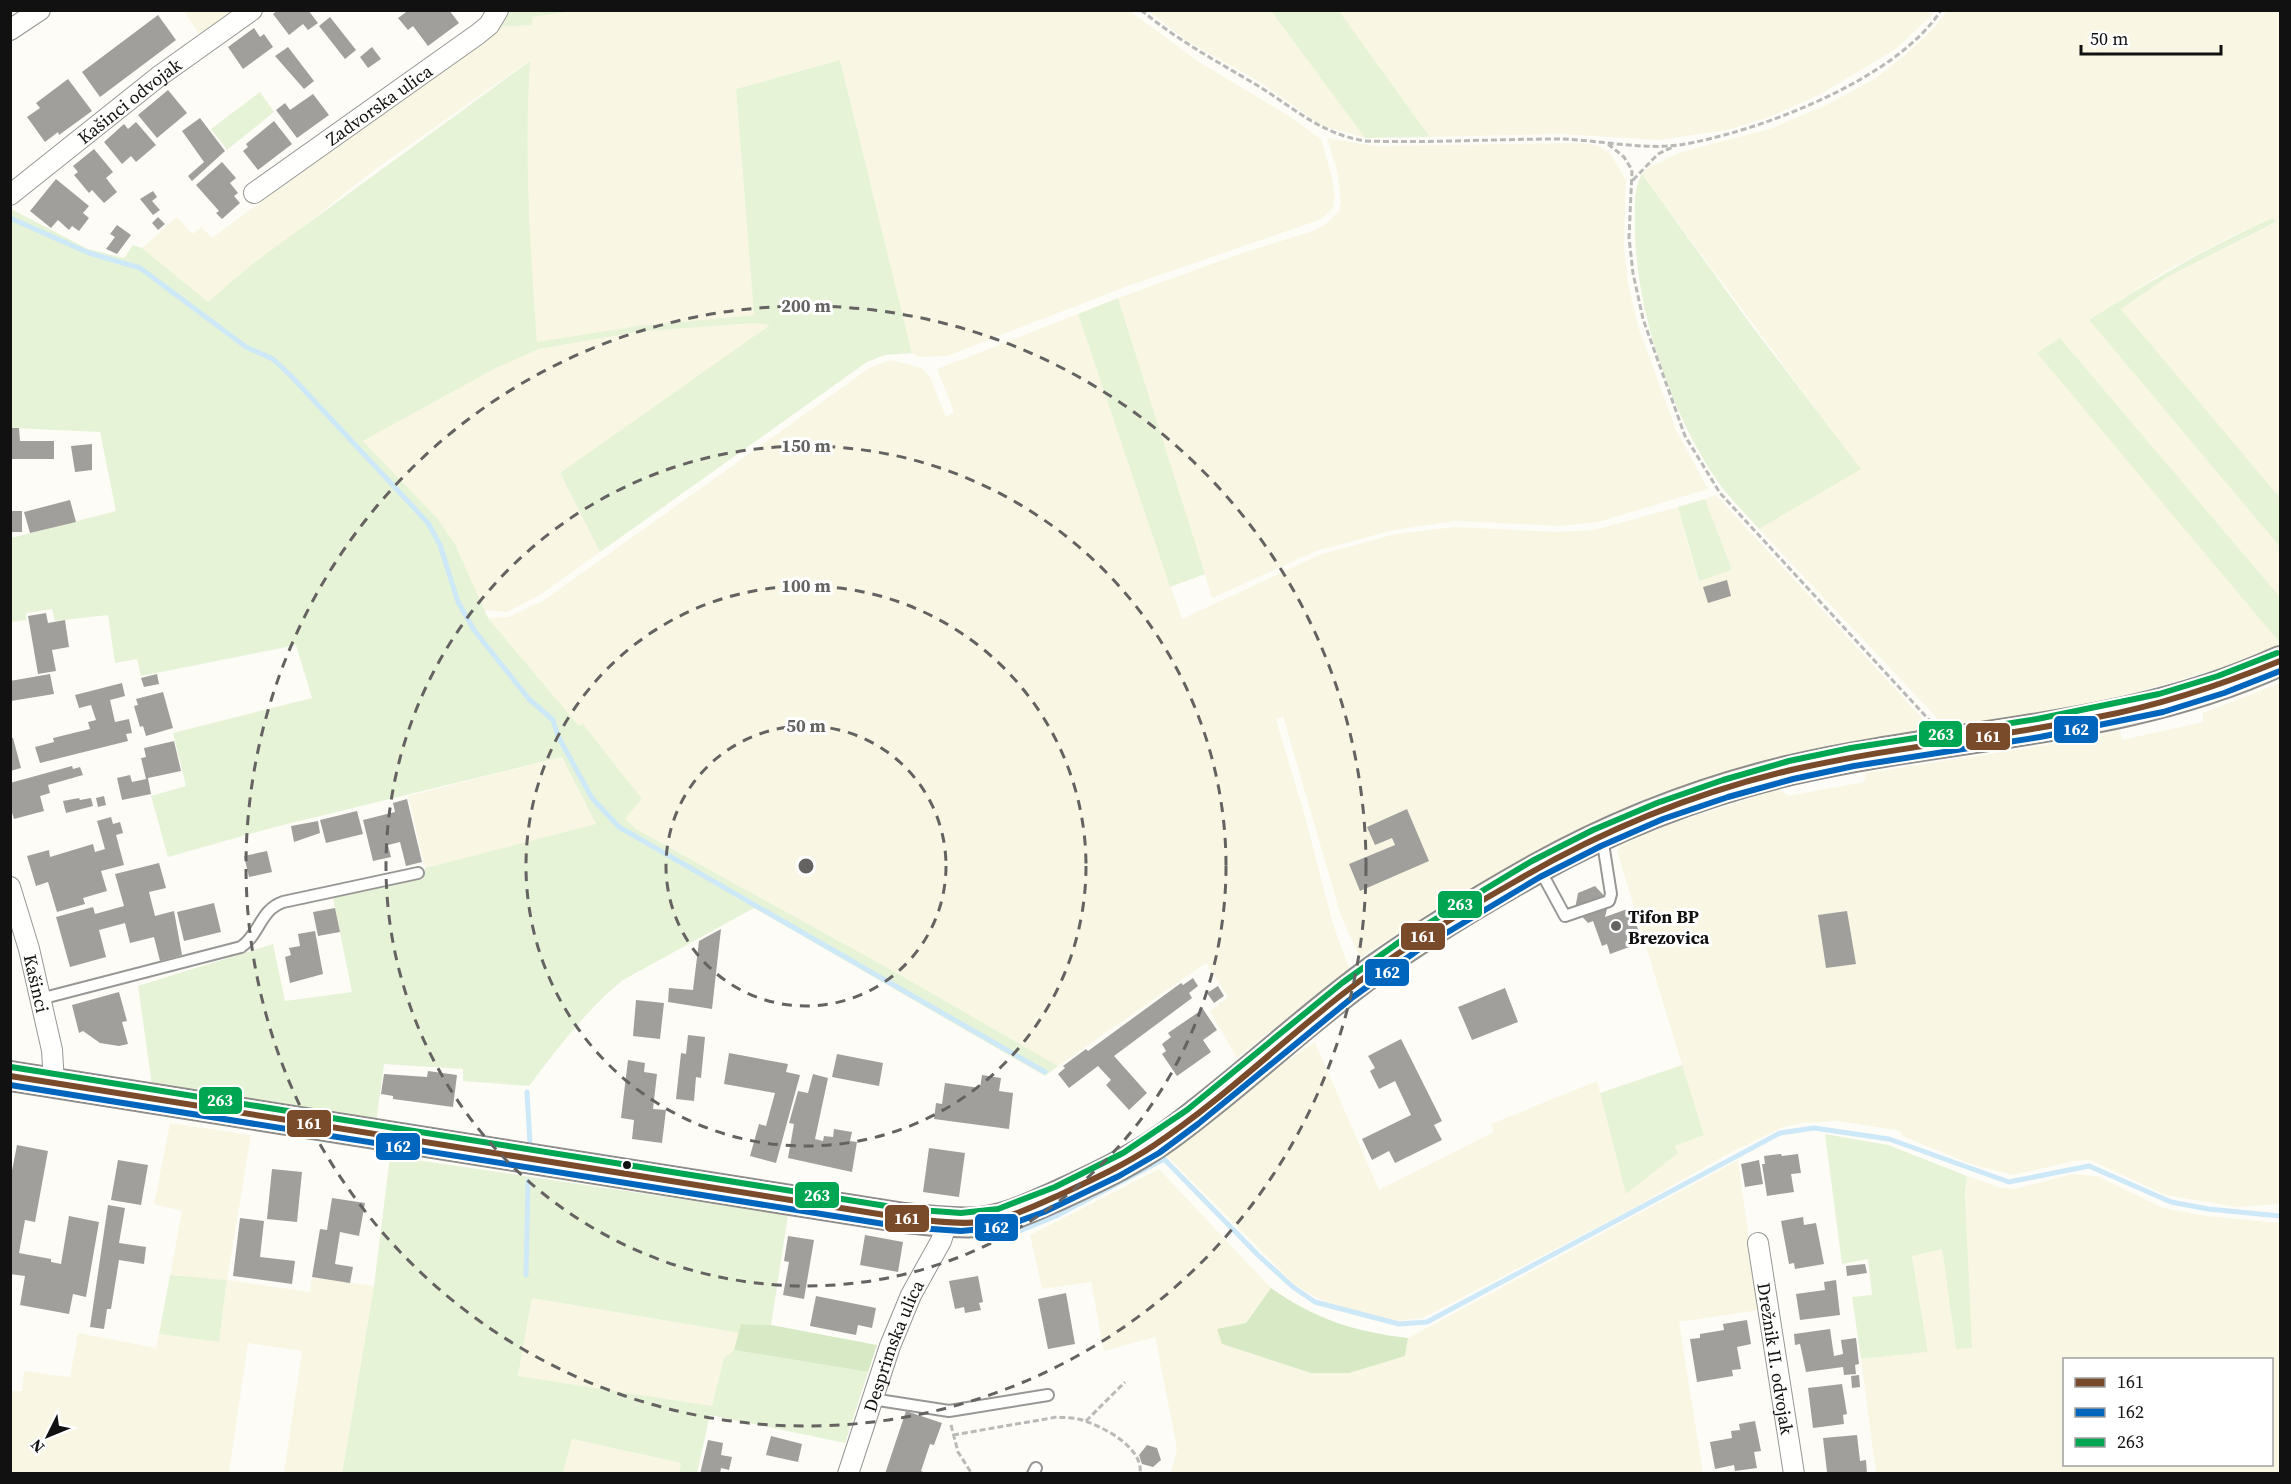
<svg xmlns="http://www.w3.org/2000/svg" width="2291" height="1484" viewBox="0 0 2291 1484" font-family="'Source Serif 4',serif">
  <style>
    .farmland { fill: #f9f7e4; fill-rule: evenodd }
    .green { fill: #e7f3d7 }
    .forest { fill: #d8eac5 }
    .lines { fill: none; stroke-linecap: round; stroke-linejoin: round }
    .stream { stroke: #cde8f7; stroke-width: 5 }
    .building { fill: #a19f9c }
    .service-casing { stroke: #979795; stroke-width: 14 }
    .minor-casing { stroke: #979795; stroke-width: 22 }
    .secondary-casing { stroke: #8e8d8b; stroke-width: 32 }
    .path { stroke: #b9b9b8; stroke-width: 3; stroke-dasharray: 6 3; stroke-linecap: butt }
    .service { stroke: #fffffe; stroke-width: 10 }
    .minor { stroke: #fffffe; stroke-width: 20 }
    .secondary { stroke: #f6f4eb; stroke-width: 28 }
    .bus-1-casing { stroke: #fff; stroke-width: 10 }
    .bus-2-casing { stroke: #fff; stroke-width: 10 }
    .bus-3-casing { stroke: #fff; stroke-width: 10 }
    .bus-1 { stroke: #7a4b2a; stroke-width: 6 }
    .bus-2 { stroke: #0065bd; stroke-width: 6 }
    .bus-3 { stroke: #00a651; stroke-width: 6 }
    .ring { fill: none; stroke: #646362; stroke-width: 3; stroke-dasharray: 10 8 }
    .poi-dot { fill: #646362; stroke: #fff; stroke-width: 2 }
    .bus-dot { fill: #111; stroke: #fff; stroke-width: 2 }
    .labels { text-anchor: middle; dominant-baseline: central; stroke-width: 6; stroke-linejoin: round; paint-order: stroke }
    .street-label { font-size: 18px; fill: #111; stroke: #fff }
    .poi-label { font-size: 18px; font-weight: bold; fill: #111; stroke: #fff; text-anchor: start }
    .centre { fill: #646362; stroke: #fff; stroke-width: 3 }
    .ring-label { font-size: 18px; text-anchor: middle; font-weight: bold; fill: #646362; stroke: #fff; stroke-width: 6; stroke-linejoin: round; paint-order: stroke }
    .line-badge { stroke: #fff; stroke-width: 2 }
    .badge-label { font-size: 16px; text-anchor: middle; font-weight: bold; fill: #fff }
  </style>
  <rect width="100%" height="100%" fill="#fdfcf7"/>
  <!-- farmland -->
  <path class="farmland" d="M1924,10L1934,13L1896,49L1819,95L1772,116L1728,130L1659,140L1560,134L1430,137L1339,11Z
    M184,11H243L202,39Z
    M574,11H1130L1199,62L1289,116L1321,139L1332,177L1335,196L1333,208L1322,219L1125,287L947,356L919,357L912,353L840,60L736,89L754,315L638,326L537,343L527,211L526,126L529,61L373,171L208,303L142,248L177,217L192,234L201,227L212,238L498,27L532,25V17Z
    M1148,11H1271L1365,138L1321,125L1258,81L1190,43Z
    M1947,11H2280V498L2120,309L2169,276L2275,223L2273,218L2234,235L2166,271L2089,320L2280,547V597L2060,338L2280,644L2236,664L2137,692L2085,706L1943,730L1935,716L1759,529L1860,469L1642,174L1649,167L1681,152L1773,128L1828,104L1874,79L1904,56L1932,30Z
    M1327,138L1375,146L1582,143L1599,146L1610,153L1626,180L1624,245L1628,283L1638,326L1676,430L1708,489L1598,522L1560,526L1456,521L1394,530L1316,551L1212,598L1118,298L1239,254L1313,231L1325,225L1339,211L1341,202L1337,171Z
    M1078,314L1182,619L1319,555L1395,534L1456,527L1557,532L1594,530L1678,507L1698,580L1732,570L1705,499L1716,495L1923,719L1931,734L1830,747L1751,765L1666,794L1472,890L1462,892L1360,958L1341,916L1283,716L1276,720L1304,813L1333,924L1349,968L1237,1058L1210,1011L1228,997L1206,963L1058,1066L895,972L636,829L625,819L642,799L583,724L579,726L488,618L509,617L544,600L871,367L891,360L922,368L930,377L946,417L954,412L937,369Z
    M753,323L771,325L560,473L600,552L540,595L507,612L484,610L455,544L438,519L363,441L494,369L539,349L637,332Z
    M2280,683V1204L2237,1207L2165,1195L2090,1160L2074,1161L2013,1175L1973,1165L1902,1136L1900,1131L1839,1121L1803,1123L1783,1127L1726,1155L1630,1210L1423,1318L1399,1321L1345,1309L1317,1298L1295,1285L1166,1155L1253,1084L1315,1042L1379,1190L1494,1132L1491,1124L1597,1081L1626,1193L1678,1153L1675,1146L1703,1134L1617,851L1621,845L1665,826L1779,789L1788,796L1864,782L1866,773L2053,744L2120,730L2122,740L2203,722V713Z
    M562,757L597,825L425,868L408,796Z
    M170,1123L251,1135L227,1280L310,1292L312,1277L374,1286L342,1473H284L302,1351L248,1343L229,1473L11,1474V1391H22L24,1371L70,1377L78,1333L156,1348L159,1334L219,1342L227,1280L170,1275L182,1211L154,1204Z
    M1738,1160L1759,1310L1679,1322L1703,1473H1171L1177,1449L1155,1337L1104,1351L1091,1282L1042,1289L1030,1235L1159,1169L1271,1288L1246,1323L1222,1344L1311,1373L1405,1356L1408,1338Z
    M2073,1174L2097,1176L2163,1208L2207,1216L2280,1223V1473H1876L1861,1359L1928,1352L1912,1255L1942,1249L1956,1349L1967,1176L1999,1187L2014,1189ZM2064,1360H2272V1464H2064Z
    M532,1298L739,1333L734,1350L724,1358L712,1406L518,1377Z
    M571,1439L681,1463L679,1473L563,1474Z"/>
  <!-- green -->
  <path class="green" d="M506,11H574L533,17L532,25L498,27Z
    M1271,11H1339L1430,137L1365,138Z
    M840,60L912,353L885,355L867,362L600,552L560,473L770,325L753,323L637,332L539,349L494,369L363,441L438,519L455,544L488,618L579,726L583,724L642,799L625,819L636,829L895,972L1058,1066L1045,1076L754,908L623,980C587,1009 557,1049 529,1086L463,1081V1069L384,1064L376,1123L152,1085L138,986L273,944L285,1001L352,992L333,898L423,879L425,868L596,824L562,757L275,827L168,857L151,796L186,786L173,733L312,698L296,645L141,676L137,659L115,663L108,615L55,621L52,609L26,613V620L11,622V538L116,511L100,432L11,428V209L88,249L124,258L133,245L142,248L208,302L251,265L530,61C524,155 530,248 537,342L638,326L754,315L736,89Z
    M260,92L274,112L227,150L211,129Z
    M1642,174L1749,322L1861,469L1759,529C1740,508 1721,489 1707,465C1665,396 1633,299 1635,218C1635,203 1634,187 1642,174Z
    M2273,218L2276,222L2169,276L2121,309L2280,498V547L2089,320C2149,282 2208,246 2273,218Z
    M1118,298L1205,574L1170,587L1078,314Z
    M2060,338L2280,597V643L2037,353Z
    M1705,499L1732,570L1699,581L1678,507Z
    M1682,1065L1704,1135L1675,1146L1678,1153L1626,1194L1600,1093Z
    M1825,1134L1888,1145L1967,1176L1965,1195L1972,1348L1956,1349L1942,1249L1912,1256L1928,1352L1861,1359L1852,1297L1872,1295L1868,1259L1842,1264Z
    M390,1156L788,1215L771,1325L741,1324L739,1333L532,1298L518,1376L712,1406L724,1358L734,1350L868,1372L845,1443L710,1415L697,1473H679L681,1463L572,1439L563,1473L342,1474L374,1286Z
    M170,1275L227,1280L219,1342L159,1334Z"/>
  <!-- forest -->
  <path class="forest" d="M1271,1288C1314,1319 1356,1332 1408,1338L1405,1356L1349,1373H1311L1222,1344L1217,1329L1246,1323Z
    M741,1324L771,1325L877,1345L868,1372L734,1350Z"/>
  <g class="lines">
    <!-- stream -->
    <path class="stream" d="M10,218L89,253L140,268L246,347L273,359L291,376L428,523L440,545L458,602L474,630L529,699L553,720L558,736L592,798L619,827L1045,1072
      M527,1092L530,1144
      M1014,1233L1056,1216L1164,1159L1258,1255L1293,1287L1315,1302L1399,1324L1427,1322L1780,1133L1814,1128L1889,1139L2009,1182L2089,1166L2171,1202L2208,1209L2280,1216
      M526,1275L528,1181"/>
  </g>
  <!-- building -->
  <path class="building" d="M278,10H308L318,23L308,30L303,24L289,35L273,14Z
    M409,10H449L459,23L428,46L413,26L408,30L398,18Z
    M158,15L176,40L100,97L82,72Z
    M330,17L356,50L345,59L319,26Z
    M254,28L260,37L264,34L273,47L243,69L228,47Z
    M288,47L314,81L304,89L275,56Z
    M372,47L381,59L368,68L360,57Z
    M68,79L92,111L59,135L58,132L45,142L27,117L40,108L36,103Z
    M168,90L187,113L157,138L138,115Z
    M313,94L329,115L297,138L276,110L285,103L290,110Z
    M200,118L225,151L192,181L188,176L204,162L182,131Z
    M274,121L292,144L258,170L243,151L248,147L246,144Z
    M136,122L156,145L136,162L131,156L122,164L104,142L124,124L128,129Z
    M94,149L113,172L106,178L117,192L104,203L92,190L89,193L74,175L78,172L73,166Z
    M222,162L236,178L230,183L238,193L234,196L240,203L222,219L216,213L219,211L196,185Z
    M56,179L89,206L83,213L89,218L79,231L72,226L69,230L58,220L51,228L30,211Z
    M153,191L157,197L152,201L160,210L153,215L140,199Z
    M158,217L165,224L158,230L152,223Z
    M117,225L131,235L117,254L106,249L115,237L110,234Z
    M10,428H19L20,441H54V459H10Z
    M92,444V470L75,472L71,446Z
    M70,500L76,522L30,533L24,512Z
    M10,511H22V532H10Z
    M1727,580L1731,596L1708,603L1703,587Z
    M46,613L48,623L65,620L69,647L52,650L56,671L38,674L28,616Z
    M50,674L54,694L11,701L10,681Z
    M157,674L159,684L144,687L141,678Z
    M122,683L125,696L110,700L115,722L129,719L132,733L126,734L128,741L40,763L35,747L54,742L53,738L90,729L88,722L96,720L91,705L79,708L75,695Z
    M163,692L173,728L146,736L143,726L140,727L134,706L138,705L136,699Z
    M10,738H13L21,768L10,771Z
    M174,741L181,771L148,778L151,794L122,800L117,778L130,775L132,782L146,779L141,758L146,757L144,748Z
    M72,766L73,769L80,767L83,775L48,785L50,793L40,796L44,811L14,819L10,806V783Z
    M104,796L106,805L98,807L96,798Z
    M79,798L80,800L91,798L93,806L66,813L63,801Z
    M407,799L422,862L406,866L400,842L388,845L391,857L373,861L363,820L395,812L393,803Z
    M1407,809L1429,861L1360,891L1349,864L1395,845L1392,838L1375,845L1367,827Z
    M357,811L363,834L326,843L320,820Z
    M111,817L113,824L120,822L123,833L116,835L124,865L101,871L107,891L83,898L85,904L57,912L48,882L36,886L27,856L49,850L50,857L93,844L95,852L105,849L97,821Z
    M318,821L320,833L294,842L291,826Z
    M267,851L272,872L249,877L244,856Z
    M159,863L166,888L149,892L155,916L174,911L182,955L160,961L154,937L130,943L125,923L99,930L106,957L70,967L56,917L93,907L95,914L124,906L115,874Z
    M1595,886L1609,901L1605,917L1630,908L1639,932L1631,935L1635,945L1610,954L1607,944L1602,946L1593,921L1588,923L1575,909L1578,893Z
    M214,903L221,932L184,941L177,912Z
    M335,908L340,932L318,936L313,912Z
    M1847,911L1856,964L1826,968L1818,915Z
    M721,929L712,1009L668,1002L669,988L693,990L699,941Z
    M315,931L323,974L290,983L285,957L291,955L289,948L300,946L298,934Z
    M1193,978L1198,986L1189,993L1192,998L1114,1056L1147,1093L1129,1110L1106,1085L1111,1080L1098,1066L1069,1088L1058,1074L1065,1068L1063,1066L1086,1049L1088,1051L1181,983L1183,985Z
    M1218,986L1224,996L1214,1003L1207,993Z
    M1505,988L1518,1022L1472,1040L1458,1007Z
    M119,992L127,1021L122,1022L128,1044L119,1046L100,1043L83,1031L79,1033L72,1005Z
    M636,1000L664,1003L660,1039L633,1036Z
    M1203,1009L1217,1030L1203,1040L1211,1052L1177,1076L1162,1054L1166,1051L1162,1044L1171,1037L1168,1033Z
    M688,1035L705,1037L701,1078L696,1077L694,1101L676,1099L681,1053L686,1054Z
    M1401,1039L1442,1121L1434,1125L1442,1140L1395,1163L1389,1151L1372,1160L1362,1139L1411,1115L1395,1081L1379,1089L1370,1071L1375,1068L1368,1056Z
    M729,1053L788,1064L786,1072L800,1075L776,1163L750,1156L759,1124L766,1126L775,1093L724,1084Z
    M837,1054L883,1063L879,1086L832,1077Z
    M628,1060L645,1063L644,1072L657,1074L653,1109L666,1110L662,1143L632,1139L634,1120L621,1118Z
    M428,1071L457,1075L453,1107L393,1099V1096L381,1094L384,1074L427,1077Z
    M813,1074L828,1078L815,1139L823,1141L824,1136L833,1137L834,1129L852,1132L850,1141L857,1142L852,1172L788,1158L794,1124L789,1123L798,1091L808,1093Z
    M982,1075L1001,1078L999,1091L1013,1093L1009,1129L934,1119L936,1103L942,1104L945,1083L980,1088Z
    M17,1145L48,1151L35,1222L25,1220L19,1253L51,1259V1262L61,1264L69,1216L99,1222L86,1297L73,1294L69,1314L20,1305L25,1276L10,1274V1181Z
    M929,1148L965,1153L959,1197L923,1192Z
    M1781,1154L1782,1156L1798,1154L1801,1173L1791,1174L1794,1192L1767,1196L1762,1164H1765L1764,1156Z
    M118,1160L148,1165L141,1205L111,1200Z
    M1759,1160L1763,1184L1745,1187L1741,1164Z
    M272,1169L302,1172L297,1222L267,1219Z
    M332,1198L365,1203L359,1236L340,1232L335,1264L353,1267L350,1283L312,1277L320,1229L327,1230Z
    M108,1205L125,1208L119,1243L146,1247L144,1264L119,1260L111,1309H107L104,1329L90,1327Z
    M1803,1217L1804,1225L1816,1223L1824,1264L1795,1269L1794,1263L1789,1264L1781,1221Z
    M240,1218L264,1221L260,1257L295,1261L292,1284L233,1276Z
    M865,1235L903,1242L898,1272L860,1265Z
    M788,1236L814,1240L804,1299L783,1295L789,1262L784,1261Z
    M1865,1264L1867,1273L1847,1276L1846,1266Z
    M978,1276L983,1302L979,1303L981,1310L965,1313L964,1307L955,1309L949,1281Z
    M1836,1280L1840,1315L1800,1320L1796,1294L1825,1290L1824,1282Z
    M1066,1293L1075,1344L1048,1349L1038,1299Z
    M816,1296L876,1308L872,1328L858,1325L856,1335L810,1326Z
    M1747,1320L1751,1344L1737,1347L1741,1369L1732,1370L1733,1376L1697,1382L1690,1339L1700,1338V1334L1724,1330L1723,1324Z
    M1830,1329L1834,1356L1843,1354L1841,1340L1856,1338L1859,1364L1855,1365L1856,1374L1844,1375L1843,1367L1806,1372L1800,1344L1795,1345L1794,1334Z
    M1859,1375L1860,1387L1852,1388L1851,1376Z
    M1842,1384L1847,1414L1843,1415L1844,1424L1813,1428L1808,1388Z
    M906,1411L942,1423L934,1445L930,1444L921,1471L928,1474H885Z
    M1755,1421L1761,1451L1754,1452L1757,1468L1735,1471L1734,1465L1715,1469L1710,1442L1732,1438L1731,1431L1740,1430L1739,1424Z
    M1857,1435L1860,1461L1866,1460L1867,1474L1827,1472L1823,1438Z
    M771,1436L802,1444L798,1462L766,1455Z
    M708,1440L723,1443L721,1455L732,1457L729,1470L721,1468L720,1474H700Z
    M1147,1445L1157,1448L1161,1460L1153,1467L1142,1464L1139,1455Z"/>
  <g class="lines">
    <!-- service casing -->
    <g class="service-casing">
      <path id="service" d="M1539,868L1565,916L1609,901L1611,894L1602,837
        M40,999L241,947C260,934 260,910 283,902L418,873
        M872,1399L949,1411L1048,1395
        M1033,1474L1036,1468"/>
    </g>
    <!-- minor casing -->
    <g class="minor-casing">
      <g id="minor">
        <path d="M10,30L40,10"/>
        <path id="s1" d="M254,193L478,34L489,25L498,10"/>
        <path id="s2" d="M10,195L158,77L252,10"/>
        <path id="s3" d="M10,887L29,949L52,1050L54,1083"/>
        <path id="s4" d="M1758,1243L1794,1474"/>
        <path id="s5" d="M848,1474L890,1346L911,1295L941,1241L947,1222"/>
      </g>
    </g>
    <!-- secondary casing -->
    <g class="secondary-casing">
      <path id="secondary" d="M10,1076L904,1218C929,1220 955,1224 980,1222C1008,1219 1034,1206 1059,1195C1096,1178 1134,1160 1166,1137C1238,1085 1302,1022 1374,970C1426,933 1481,900 1536,869C1615,825 1703,791 1791,770C1955,732 2124,733 2280,661"/>
    </g>
    <!-- path -->
    <path class="path" d="M1141,10C1178,41 1220,63 1260,87C1298,111 1320,133 1365,141C1430,143 1495,139 1561,139C1599,140 1641,150 1679,145C1756,133 1898,79 1941,10
      M1608,144L1624,157L1632,170L1629,238L1633,273L1643,319L1685,436L1720,493L1931,722
      M1633,180L1658,154L1675,146
      M1086,1421L1125,1382
      M951,1425L958,1452L972,1474
      M953,1435L1057,1417C1066,1418 1076,1417 1085,1421C1105,1428 1144,1448 1140,1474"/>
    <!-- service -->
    <use href="#service" class="service"/>
    <!-- minor -->
    <use href="#minor" class="minor"/>
    <!-- secondary -->
    <use href="#secondary" class="secondary"/>
    <!-- bus-1 casing -->
    <g class="bus-1-casing">
      <path id="bus-1" d="M10,1076L904,1218C929,1220 955,1225 980,1222C1010,1219 1039,1204 1066,1192C1096,1178 1126,1164 1153,1146C1221,1101 1280,1043 1344,993C1397,951 1456,915 1516,881C1601,831 1694,793 1791,770C1892,747 1996,738 2098,717C2161,705 2221,685 2280,661"/>
    </g>
    <!-- bus-2 casing -->
    <g class="bus-2-casing">
      <path id="bus-2" d="M10,1085L903,1227L961,1231L1003,1227L1044,1212L1119,1176L1159,1153L1198,1124L1353,997L1418,950L1540,877L1601,846L1663,819L1728,797L1793,779L1854,766L2040,737L2163,712L2224,693L2280,671"/>
    </g>
    <!-- bus-3 casing -->
    <g class="bus-3-casing">
      <path id="bus-3" d="M11,1067L905,1209L961,1213L998,1209L1055,1187L1123,1153L1187,1110L1342,983L1409,935L1532,861L1593,830L1657,803L1723,780L1789,761L1851,748L2037,719L2159,694L2218,676L2277,653"/>
    </g>
    <!-- bus-1 -->
    <use href="#bus-1" class="bus-1"/>
    <!-- bus-2 -->
    <use href="#bus-2" class="bus-2"/>
    <!-- bus-3 -->
    <use href="#bus-3" class="bus-3"/>
  </g>
  <!-- distance rings -->
  <g class="ring">
    <circle cx="806" cy="866" r="140"/>
    <circle cx="806" cy="866" r="280"/>
    <circle cx="806" cy="866" r="420"/>
    <circle cx="806" cy="866" r="560"/>
  </g>
  <!-- markers -->
  <circle class="poi-dot" cx="1616" cy="926" r="6"/>
  <circle class="bus-dot" cx="627" cy="1165" r="5"/>
  <g class="labels">
    <!-- street labels -->
    <g class="street-label">
      <text stroke="none"><textPath href="#s2" startOffset="152">Kašinci odvojak</textPath></text>
      <text stroke="none"><textPath href="#s1" startOffset="153">Zadvorska ulica</textPath></text>
      <text stroke="none"><textPath href="#s3" startOffset="100">Kašinci</textPath></text>
      <text stroke="none"><textPath href="#s5" startOffset="136">Desprimska ulica</textPath></text>
      <text stroke="none"><textPath href="#s4" startOffset="117">Drežnik II. odvojak</textPath></text>
    </g>
    <!-- poi labels -->
    <g class="poi-label">
      <text x="1628" y="916">Tifon BP<tspan x="1628" dy="21">Brezovica</tspan></text>
    </g>
  </g>
  <circle cx="806" cy="866" r="9" class="centre"/>
  <g class="ring-label">
    <text x="806" y="312">200 m</text>
    <text x="806" y="452">150 m</text>
    <text x="806" y="592">100 m</text>
    <text x="806" y="732">50 m</text>
  </g>
  <g class="line-badge">
    <rect x="2053" y="715" width="46" height="29" rx="6" fill="#0065bd"/>
    <rect x="1918" y="720" width="45" height="28" rx="6" fill="#00a651"/>
    <rect x="1965" y="722" width="46" height="29" rx="6" fill="#7a4b2a"/>
    <rect x="1437" y="890" width="46" height="29" rx="6" fill="#00a651"/>
    <rect x="1400" y="922" width="46" height="29" rx="6" fill="#7a4b2a"/>
    <rect x="1364" y="958" width="46" height="29" rx="6" fill="#0065bd"/>
    <rect x="198" y="1086" width="45" height="29" rx="6" fill="#00a651"/>
    <rect x="286" y="1109" width="46" height="29" rx="6" fill="#7a4b2a"/>
    <rect x="375" y="1132" width="46" height="29" rx="6" fill="#0065bd"/>
    <rect x="794" y="1181" width="46" height="28" rx="6" fill="#00a651"/>
    <rect x="884" y="1204" width="46" height="29" rx="6" fill="#7a4b2a"/>
    <rect x="974" y="1213" width="45" height="29" rx="6" fill="#0065bd"/>
  </g>
  <g class="badge-label">
    <text x="2076" y="735">162</text>
    <text x="1941" y="740">263</text>
    <text x="1988" y="742">161</text>
    <text x="1460" y="910">263</text>
    <text x="1423" y="942">161</text>
    <text x="1387" y="978">162</text>
    <text x="220" y="1106">263</text>
    <text x="309" y="1129">161</text>
    <text x="398" y="1152">162</text>
    <text x="817" y="1201">263</text>
    <text x="907" y="1224">161</text>
    <text x="996" y="1233">162</text>
  </g>
  <!-- border -->
  <rect width="2291" height="1484" fill="none" stroke="#111111" stroke-width="24"/>
  <!-- legend -->
  <rect x="2063" y="1358" width="210" height="108" fill="#ffffff" stroke="#a0a0a0" stroke-width="1.5"/>
  <rect x="2075" y="1378" width="30" height="9" fill="#7a4b2a" stroke="#a0a0a0" stroke-width="1.5"/>
  <text x="2117" y="1388" font-size="18" fill="#111111">161</text>
  <rect x="2075" y="1408" width="30" height="9" fill="#0065bd" stroke="#a0a0a0" stroke-width="1.5"/>
  <text x="2117" y="1418" font-size="18" fill="#111111">162</text>
  <rect x="2075" y="1438" width="30" height="9" fill="#00a651" stroke="#a0a0a0" stroke-width="1.5"/>
  <text x="2117" y="1448" font-size="18" fill="#111111">263</text>
  <!-- north arrow -->
  <g transform="translate(48 1436) rotate(227)" stroke="#ffffff" stroke-width="4.5" paint-order="stroke">
  <path d="M0-4.5L10 22L0 15L-10 22Z" fill="#111111"/>
  <text y="-9" font-size="16" font-weight="bold" text-anchor="middle" fill="#111111">N</text>
  </g>
  <!-- scale -->
  <path d="M2081 45v9h140v-9" fill="none" stroke="#111111" stroke-width="3"/>
  <text x="2090" y="45" font-size="18" fill="#111111" stroke="#ffffff" stroke-width="4.5" paint-order="stroke">50 m</text>
</svg>
